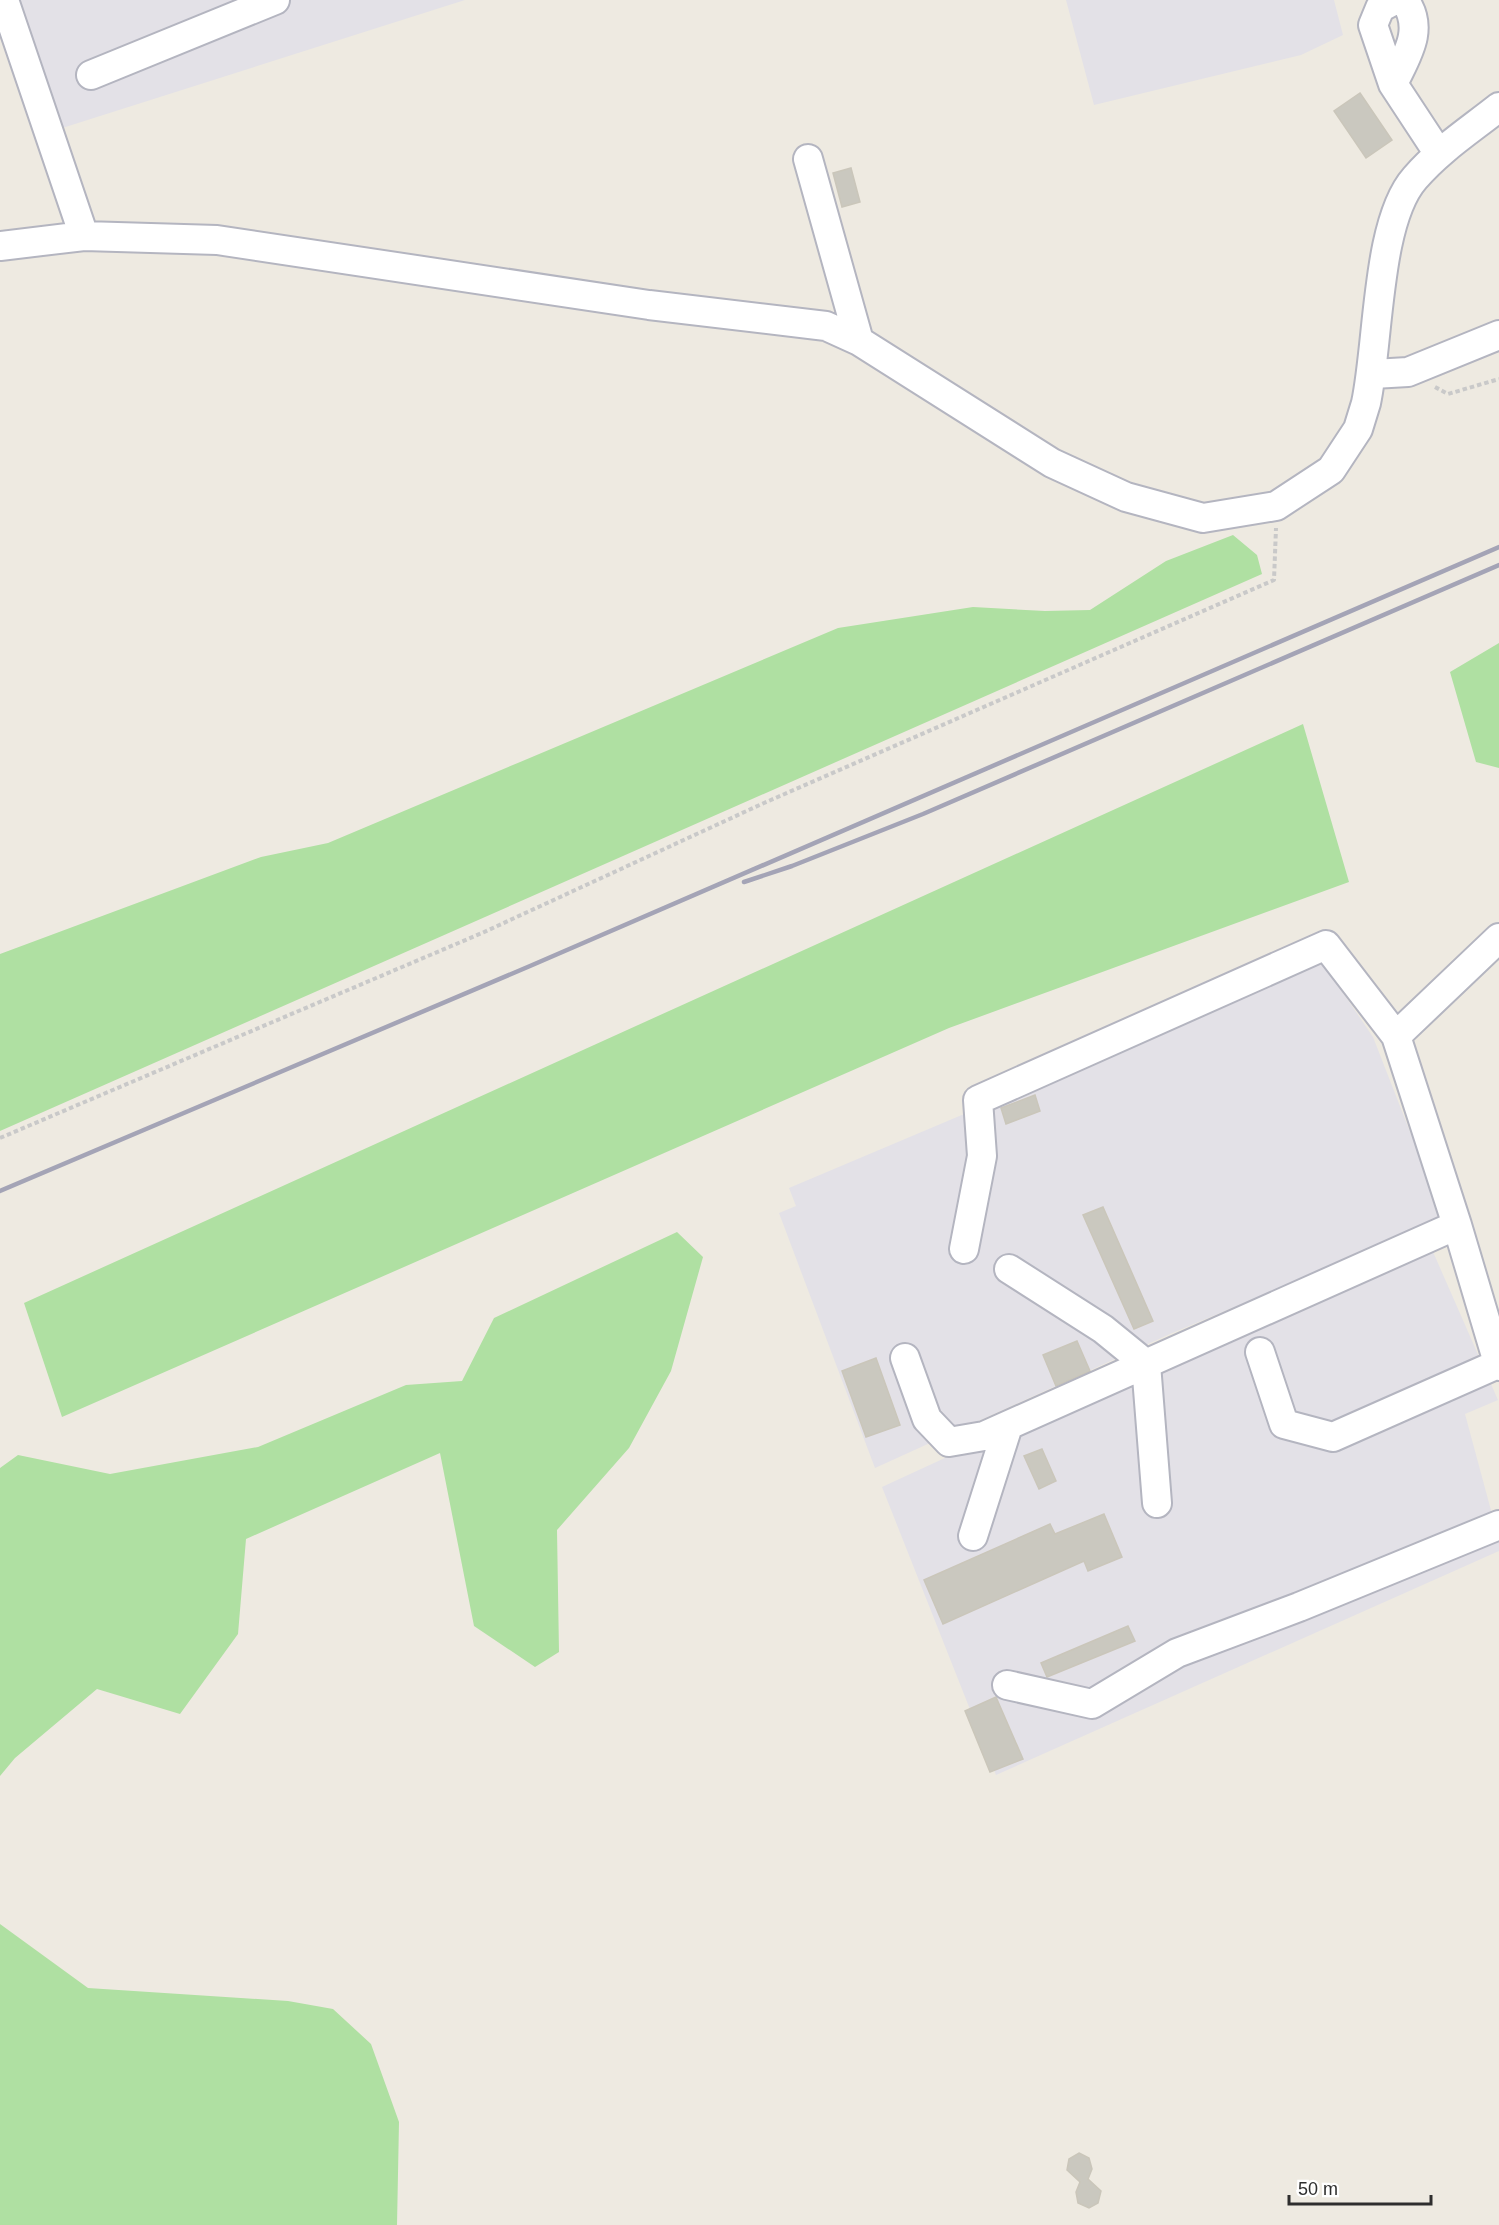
<svg xmlns="http://www.w3.org/2000/svg" width="1499" height="2225" viewBox="0 0 1499 2225" font-family="Arial,sans-serif">
  <style>
    .industrial { fill: #e3e1e7 }
    .green { fill: #afe0a2 }
    .building { fill: #cac8bf; stroke: #cac6ba; stroke-width: 1.5 }
    .lines { fill: none; stroke-linecap: round; stroke-linejoin: round }
    .minor-casing { stroke: #b4b5c0; stroke-width: 32 }
    .path { stroke: #c9c9c9; stroke-width: 4; stroke-dasharray: 4.5 3; stroke-linecap: butt }
    .minor { stroke: #fff; stroke-width: 28 }
    .rail { stroke: #a4a4b6; stroke-width: 4.5 }
  </style>
  <rect width="100%" height="100%" fill="#eeeae1"/>
  <!-- industrial -->
  <path class="industrial" d="M13,0H465L56,130Z
    M1066,0H1334L1343,35L1301,55L1094,105Z
    M1318,956L1373,1037L1444,1219L1170,1334L875,1468L779,1213L796,1206L789,1188L1054,1076Z
    M1430,1245L1498,1400L1465,1414L1499,1540V1551L996,1775L882,1487L1034,1417Z"/>
  <!-- green -->
  <path class="green" d="M1233,535L1257,555L1262,574L0,1131V954L261,857L328,843L838,628L973,607L1045,611L1090,610L1166,561Z
    M1499,643V768L1476,762L1450,672Z
    M1303,724L1349,882L949,1028L62,1417L24,1303Z
    M677,1232L703,1257L671,1371L629,1448L557,1530L559,1652L535,1667L474,1626L440,1453L246,1539L238,1634L180,1714L97,1689L15,1758L0,1776V1468L18,1455L110,1474L258,1447L406,1385L462,1381L494,1318Z
    M0,1924L88,1988L288,2001L333,2009L371,2044L399,2122L397,2225H0Z"/>
  <!-- building -->
  <path class="building" d="M1360,93L1392,140L1366,158L1334,111Z
    M851,168L860,202L842,207L833,173Z
    M1035,1095L1040,1111L1006,1124L1001,1108Z
    M1103,1207L1153,1321L1134,1329L1083,1215Z
    M1077,1341L1090,1371L1056,1386L1043,1355Z
    M876,1358L900,1425L866,1437L842,1371Z
    M1042,1449L1056,1481L1039,1489L1024,1456Z
    M1104,1514L1122,1557L1088,1571L1084,1561L943,1624L924,1580L1050,1524L1055,1534Z
    M1128,1626L1135,1641L1047,1677L1041,1663Z
    M996,1697L1023,1759L990,1772L965,1711Z
    M1079,2153L1089,2158L1092,2169L1088,2179L1101,2191L1098,2203L1089,2208L1078,2203L1076,2192L1080,2182L1067,2170L1069,2159Z"/>
  <g class="lines">
    <!-- minor casing -->
    <g class="minor-casing">
      <path id="minor" d="M4,0L84,236
        M1395,0L1380,8L1373,25L1393,84L1439,154
        M91,75L275,0
        M1393,84C1406,56 1425,30 1405,1L1401,0
        M808,159L859,341
        M0,246L84,236L217,240L649,305L826,326L859,341L1052,463L1126,497L1203,518L1276,506L1331,470L1358,429L1366,403C1379,343 1376,222 1415,178C1439,150 1470,130 1499,107
        M1373,374L1408,372L1499,335
        M1457,1225L1396,1036L1499,938
        M964,1249L982,1156L978,1100L1326,945L1396,1036
        M1009,1269L1103,1329L1146,1364L1157,1503
        M1260,1352L1284,1424L1333,1437L1498,1364
        M905,1358L927,1419L949,1442L984,1436L1457,1225L1499,1366
        M973,1536L1008,1426
        M1007,1685L1092,1704L1177,1653L1299,1607L1499,1525"/>
    </g>
    <!-- path -->
    <path class="path" d="M1435,387L1448,394L1499,379
      M0,1138L482,933L764,803L1274,580L1276,528"/>
    <!-- minor -->
    <use href="#minor" class="minor"/>
    <!-- rail -->
    <path class="rail" d="M744,882L792,866L923,814L1499,565
      M0,1191L530,966L1499,547"/>
  </g>
  <!-- scale -->
  <path d="M1289 2195v9h142v-9" fill="none" stroke="#2e2e2e" stroke-width="3"/>
  <text x="1298" y="2195" font-size="18" fill="#2e2e2e" stroke="#ffffff" stroke-width="4.5" paint-order="stroke">50 m</text>
</svg>
